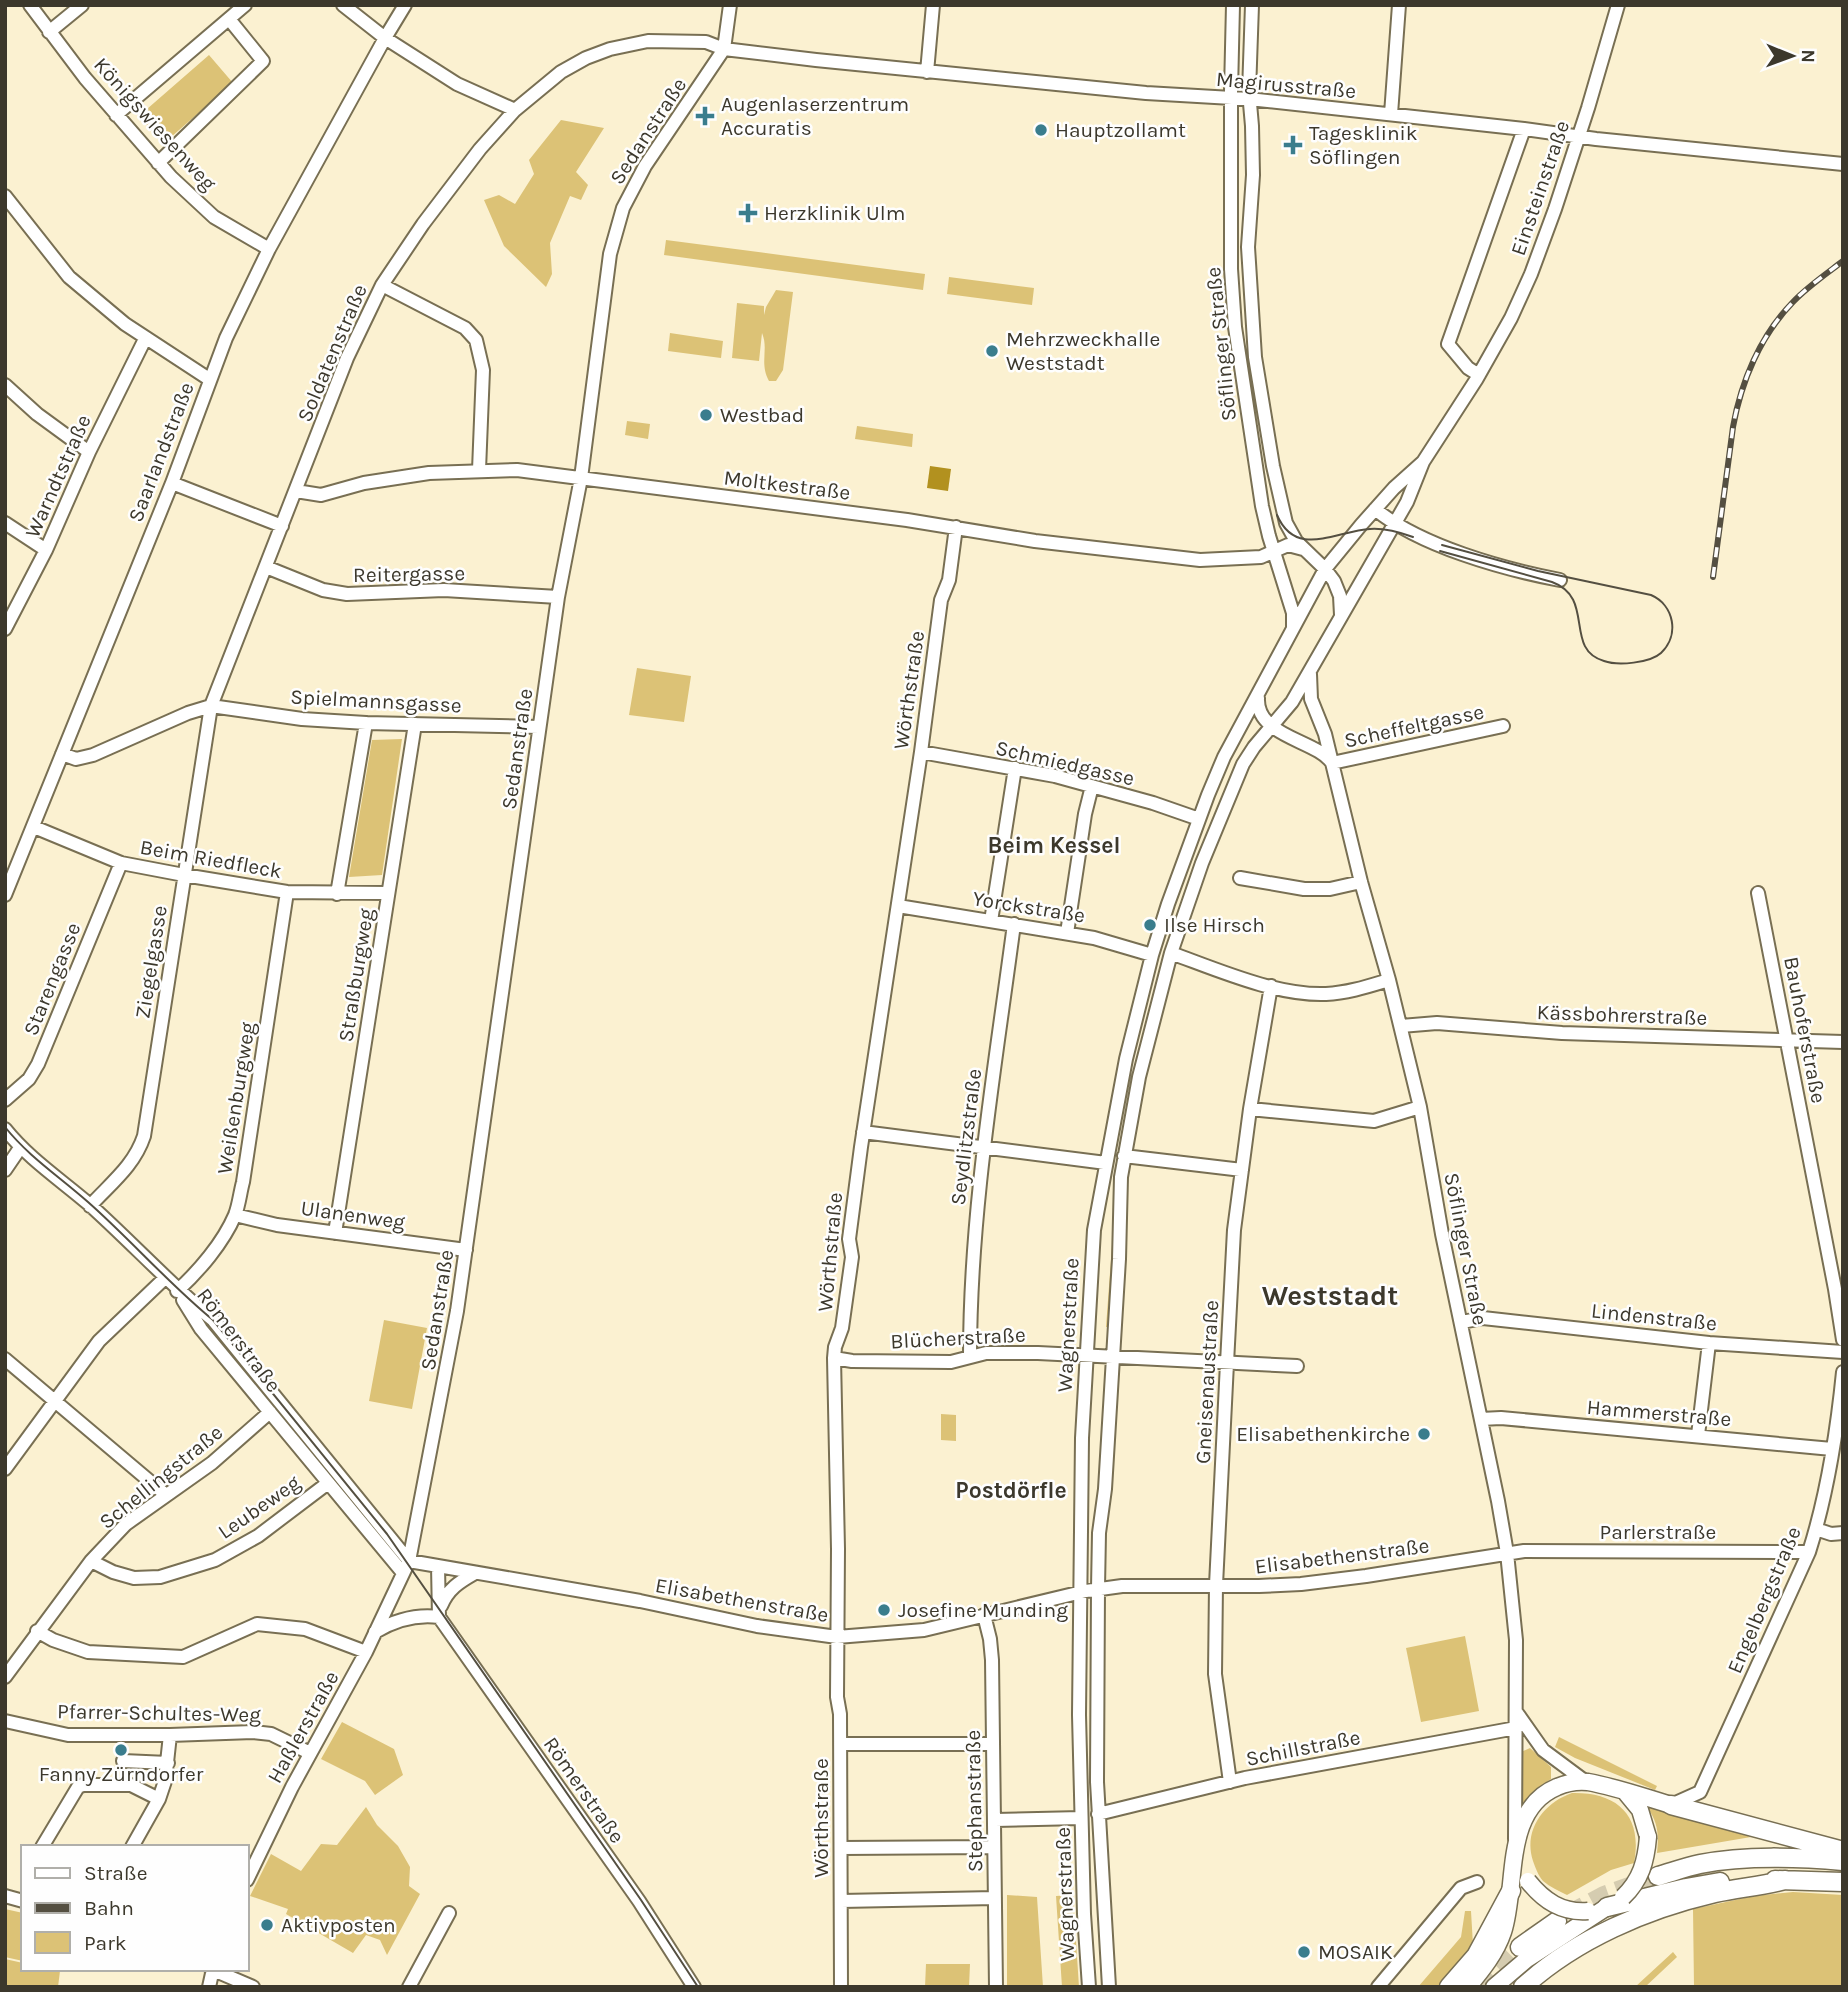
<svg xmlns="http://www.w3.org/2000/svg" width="1848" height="1992" viewBox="0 0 1848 1992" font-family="Karla,sans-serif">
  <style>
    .green { fill: #dcc276 }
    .water { fill: #b2911f }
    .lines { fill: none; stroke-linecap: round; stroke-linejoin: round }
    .highway-tunnel { stroke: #d5ccb0; stroke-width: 18; stroke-dasharray: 18 9; stroke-linecap: butt }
    .minor-casing { stroke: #786f53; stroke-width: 16 }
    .major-casing { stroke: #786f53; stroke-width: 19 }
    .highway-casing { stroke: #786f53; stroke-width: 21 }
    .minor { stroke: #fff; stroke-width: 12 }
    .major { stroke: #fff; stroke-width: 16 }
    .highway { stroke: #fff; stroke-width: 18 }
    .tram { stroke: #544f41; stroke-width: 2 }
    .rail-casing { stroke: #544f41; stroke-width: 6 }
    .rail { stroke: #fefefe; stroke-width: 3.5; stroke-dasharray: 10; stroke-linecap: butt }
    .major-bridge-casing { stroke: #786f53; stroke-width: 19; stroke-linecap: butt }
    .major-bridge { stroke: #fff; stroke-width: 16 }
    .poi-dot { fill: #3a7d8d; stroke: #fefefe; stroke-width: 2.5 }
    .labels { text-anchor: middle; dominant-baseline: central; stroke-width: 5; stroke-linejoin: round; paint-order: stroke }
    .street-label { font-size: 21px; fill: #3c382c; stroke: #fefefe }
    .poi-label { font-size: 21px; fill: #3c382c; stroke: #fefefe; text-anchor: start }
    .neighbourhood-label { font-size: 23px; font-weight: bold; fill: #3c382c; stroke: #fefefe }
    .district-label { font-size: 28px; font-weight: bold; fill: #3c382c; stroke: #fefefe }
  </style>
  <rect width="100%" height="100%" fill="#fbf1d1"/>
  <!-- green -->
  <path class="green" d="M209,55L233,83L163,144L139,116Z
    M561,120L604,128L576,172L588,185L581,200L570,196L550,243L552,274L546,287L504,246L484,200L499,195L515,204L534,174L529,160Z
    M666,240L925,274L923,290L664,255Z
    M949,277L1034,288L1032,305L947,294Z
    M776,290L793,292L783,370L776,381H769C759,362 769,350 762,333L759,361L732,358L737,303L764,306V315L766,307Z
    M670,333L723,341L721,358L668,351Z
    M627,421L650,424L648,439L625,435Z
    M857,426L913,434L912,447L855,439Z
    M637,668L691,676L684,722L629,715Z
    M402,739L382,875L349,877L372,740Z
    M1115,1205L1110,1327H1106Z
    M384,1320L427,1328L412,1409L369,1401Z
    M941,1414L956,1415V1441L941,1440Z
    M1465,1636L1479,1711L1421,1722L1406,1648Z
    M342,1722L394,1749L403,1775L375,1795L365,1781L321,1759Z
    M1559,1737L1657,1786L1655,1790L1575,1758L1555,1747Z
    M1530,1748L1551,1767V1779L1539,1787L1524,1803L1522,1802L1521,1752Z
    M1572,1793C1618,1792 1643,1816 1634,1863L1611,1870L1567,1895C1559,1891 1550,1887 1543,1881C1538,1875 1536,1869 1533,1861C1523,1831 1543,1803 1572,1793Z
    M366,1807L377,1825L398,1846L410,1867L409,1886L420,1894L387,1955L380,1940L366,1935L353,1953L286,1914L288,1909L250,1896L271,1854L301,1871L321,1844L337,1845Z
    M1647,1807L1751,1837L1657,1853C1659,1835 1658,1822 1647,1807Z
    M1793,1892L1843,1895V1987H1694L1693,1909L1754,1896Z
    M1007,1895L1037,1897L1043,1987H1007Z
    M1073,1895L1079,1987H1062L1056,1896Z
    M5,1909L23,1913V1961L5,1957Z
    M1465,1911H1471L1473,1945L1438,1987H1418L1461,1937Z
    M1673,1952L1677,1957L1645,1987H1635Z
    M5,1959L23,1963V1969L60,1971L58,1987L5,1985Z
    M926,1964H970L969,1987H925Z"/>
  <!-- water -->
  <path class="water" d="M930,466L951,469L948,491L927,488Z"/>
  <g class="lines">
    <!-- highway-tunnel -->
    <path class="highway-tunnel" d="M1568,1914L1604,1895L1658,1876
      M1479,1987L1520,1947"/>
    <!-- minor casing -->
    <g class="minor-casing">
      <path id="minor" d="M30,5L85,78L171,177L214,217L269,249
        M343,5L385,38L457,84L515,110
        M1233,5L1231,91V269L1235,327L1262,506L1269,536L1293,613V627
        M1252,5L1249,92L1252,126L1253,175L1248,247L1255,357L1273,466L1286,523L1296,541L1325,569L1334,581L1340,596L1341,615
        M49,32L82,5
        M927,72L933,5
        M1391,114L1399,5
        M116,115L245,5
        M158,163L263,61L229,19
        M5,196L69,277L125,324L209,379
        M382,285L465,328L476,340L483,370L479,470
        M1479,375L1468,368L1448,344L1524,129
        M5,385L37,414L89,452
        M172,483L282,526
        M296,491L321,495L364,483L429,473L517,470L907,520L1035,541L1200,560L1261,557L1288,545L1303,549
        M1375,509C1420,546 1503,569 1560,580
        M5,523L46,550
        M266,567L323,590L347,594L444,590L558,597
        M5,629L46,550L89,452L145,339
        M1310,674L1311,699L1325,734L1361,882L1389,980L1420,1107L1442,1234L1498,1501L1507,1553L1516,1640L1515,1839
        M1258,698C1256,737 1317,740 1332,763
        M921,752L1055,776L1153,803L1199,819
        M62,754L76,759L93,755L188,713L211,706L347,358L382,285L423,224L480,149L515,110L561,72L586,58L610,49L648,41L706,42L724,49L816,60L1146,93L1249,99L1524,129L1596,139L1843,164
        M1332,763L1503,726
        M34,827L121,863L184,875L287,892L388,893
        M1240,878L1304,889H1330L1361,882
        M1758,893L1835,1289L1843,1340
        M337,894L366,723
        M5,895L172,483L226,338L269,249L385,38L405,5
        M898,906L1094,938L1152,955
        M991,921L1015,768
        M1067,933L1085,814L1092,786
        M1171,953C1218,970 1277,996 1326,994C1348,993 1369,986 1389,980
        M1401,1026L1437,1023L1562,1033L1843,1042
        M5,1100L29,1079L38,1064L121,863
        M1250,1109L1374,1121L1420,1107
        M5,1129C29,1159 61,1180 90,1205C132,1243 170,1284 213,1320L409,1561L640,1601L757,1626L837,1637L924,1630L1086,1591L1122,1586H1259L1301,1584L1366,1576L1524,1551L1809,1552
        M863,1132L1106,1163
        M1124,1156L1242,1170
        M5,1170L20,1148
        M90,1206C111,1183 134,1166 144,1136L211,706L302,719L366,723L539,727
        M235,1215L277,1225L466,1250
        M335,1233L415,724
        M177,1291C199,1271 223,1243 235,1215C239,1205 240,1193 243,1182L287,892
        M183,1300L201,1329L403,1573
        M1462,1322L1483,1318L1709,1343L1843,1352
        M970,1356C970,1211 995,1068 1014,924
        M834,1358L852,1361L951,1362L986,1353H1038L1297,1366
        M5,1359L166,1495
        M1481,1419L1501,1418L1832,1449
        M1698,1435L1709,1343
        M5,1469L99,1341L165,1278
        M1816,1529L1831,1534L1843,1533
        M91,1561L113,1572L134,1578L160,1577L215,1560L258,1536L328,1483
        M438,1566L439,1617
        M441,1606C448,1589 459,1582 475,1573
        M984,1615L990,1639L992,1660L996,1987
        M439,1617L639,1901L694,1987
        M37,1631L53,1640L88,1652L183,1657L257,1624L305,1629L366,1652
        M375,1632C395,1620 416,1614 439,1617
        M5,1677L91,1561L126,1524L212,1463L270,1412
        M1517,1713L1543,1750L1586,1782
        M5,1721L68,1735H170L253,1732L271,1734L310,1753
        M840,1744H993
        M123,1761L168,1763
        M1230,1782L1215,1674L1216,1585L1227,1363L1234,1230L1250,1109L1271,986
        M1671,1805L1700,1792L1809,1552C1827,1495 1837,1432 1843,1372
        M1098,1814L1245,1778L1516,1728
        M995,1820L1081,1818
        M42,1847L78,1787L83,1785H131L159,1799
        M132,1847L159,1799L165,1781L170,1735
        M841,1848L994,1847
        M247,1880L292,1787L366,1652L409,1561L457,1311L558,597L581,478L610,254L623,208L645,166L724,49L730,5
        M5,1896L23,1901
        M841,1901L995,1898
        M211,1969L253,1987
        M209,1987L213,1969
        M409,1987L449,1913
        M841,1987L840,1714L837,1697L838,1549L834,1358L835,1347L842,1328L852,1257L849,1239L861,1147L921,752L941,600L949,580L956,527
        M1089,1987L1084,1914L1079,1715L1082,1438L1094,1230L1126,1059L1152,955L1168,904L1208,795L1224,757L1325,569L1361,525L1394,488L1423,462
        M1109,1987L1097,1782L1098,1588L1099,1533L1105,1489L1119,1259L1121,1177L1139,1077L1171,953L1202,863L1243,764L1254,747L1292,702L1407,502L1423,462L1476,380L1511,318L1531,274L1555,209L1588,108L1618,5
        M1378,1987L1461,1888L1477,1882"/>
    </g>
    <!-- major casing -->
    <g class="major-casing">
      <path id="major" d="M1626,1793L1640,1810L1648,1837
        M1468,1987C1482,1970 1496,1953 1503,1932C1518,1887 1502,1810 1557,1787C1566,1783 1578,1781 1588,1782C1616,1787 1644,1797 1671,1805
        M1494,1987L1527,1959L1607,1907"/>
    </g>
    <!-- highway casing -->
    <g class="highway-casing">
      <path id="highway" d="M1671,1805L1843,1851
        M1658,1876C1672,1872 1686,1867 1700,1864C1746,1855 1796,1857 1843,1861
        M1775,1880L1843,1882
        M1607,1907L1686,1888L1720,1882
        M1520,1947L1557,1921
        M1449,1987L1476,1956L1511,1891
        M1523,1987C1576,1939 1646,1909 1715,1893C1738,1888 1762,1886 1785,1880"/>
    </g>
    <!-- minor -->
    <use href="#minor" class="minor"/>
    <!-- major -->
    <use href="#major" class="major"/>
    <!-- highway -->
    <use href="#highway" class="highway"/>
    <!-- tram -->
    <path class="tram" d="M1277,515C1296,559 1336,531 1370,529C1384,528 1399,532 1413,537
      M1440,551L1552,582C1596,598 1563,649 1604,661C1618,666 1650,663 1661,653C1680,635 1674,605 1651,595L1538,571L1442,545
      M5,1127C29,1157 60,1177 88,1202C131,1240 169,1284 213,1320L387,1534L641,1900L698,1987"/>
    <!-- rail casing -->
    <g class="rail-casing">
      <path id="rail" d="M1713,577L1733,427C1741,382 1760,336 1793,302C1807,287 1826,274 1843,261"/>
    </g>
    <!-- rail -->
    <use href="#rail" class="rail"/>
    <!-- major-bridge casing -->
    <g class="major-bridge-casing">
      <path id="major-bridge" d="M1528,1881C1544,1901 1562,1913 1588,1911
        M1623,1897C1641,1880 1646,1861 1648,1837"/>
    </g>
    <!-- major-bridge -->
    <use href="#major-bridge" class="major-bridge"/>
  </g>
  <!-- markers -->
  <g class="poi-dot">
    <path d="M701.5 105.5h7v7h7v7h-7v7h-7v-7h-7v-7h7z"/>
    <circle cx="1041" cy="130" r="7"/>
    <path d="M1289.5 134.5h7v7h7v7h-7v7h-7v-7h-7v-7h7z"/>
    <path d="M744.5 202.5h7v7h7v7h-7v7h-7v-7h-7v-7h7z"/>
    <circle cx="992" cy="351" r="7"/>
    <circle cx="706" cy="415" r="7"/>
    <circle cx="1150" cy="925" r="7"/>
    <circle cx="1424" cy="1434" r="7"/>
    <circle cx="884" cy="1610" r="7"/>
    <circle cx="121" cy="1750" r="7"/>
    <circle cx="267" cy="1925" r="7"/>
    <circle cx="1304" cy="1952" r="7"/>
  </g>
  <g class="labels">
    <!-- street labels -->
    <g class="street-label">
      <text transform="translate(1286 85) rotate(5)">Magirusstraße</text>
      <text transform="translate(155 124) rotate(48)">Königswiesenweg</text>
      <text transform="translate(648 131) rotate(-57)">Sedanstraße</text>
      <text transform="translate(1540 188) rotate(-71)">Einsteinstraße</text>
      <text transform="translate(1221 344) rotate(-96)">Söflinger Straße</text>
      <text transform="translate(332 353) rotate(-67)">Soldatenstraße</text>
      <text transform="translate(161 452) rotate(-69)">Saarlandstraße</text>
      <text transform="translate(58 476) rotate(-66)">Warndtstraße</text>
      <text transform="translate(787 485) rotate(7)">Moltkestraße</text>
      <text transform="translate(409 574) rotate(-1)">Reitergasse</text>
      <text transform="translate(909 690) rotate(-82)">Wörthstraße</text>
      <text transform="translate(376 701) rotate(3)">Spielmannsgasse</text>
      <text transform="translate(1414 726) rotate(-12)">Scheffeltgasse</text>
      <text transform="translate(517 749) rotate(-82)">Sedanstraße</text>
      <text transform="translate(1065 763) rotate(13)">Schmiedgasse</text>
      <text transform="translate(211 859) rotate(10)">Beim Riedfleck</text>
      <text transform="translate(1029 907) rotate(9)">Yorckstraße</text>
      <text transform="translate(151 962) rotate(-81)">Ziegelgasse</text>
      <text transform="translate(356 975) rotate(-81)">Straßburgweg</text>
      <text transform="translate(52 979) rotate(-68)">Starengasse</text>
      <text transform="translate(1622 1015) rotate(2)">Kässbohrerstraße</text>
      <text transform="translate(1805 1030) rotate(79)">Bauhoferstraße</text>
      <text transform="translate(236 1098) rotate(-81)">Weißenburgweg</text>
      <text transform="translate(966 1137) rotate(-83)">Seydlitzstraße</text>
      <text transform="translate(353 1215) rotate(8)">Ulanenweg</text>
      <text transform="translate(1466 1249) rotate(79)">Söflinger Straße</text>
      <text transform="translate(830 1252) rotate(-85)">Wörthstraße</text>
      <text transform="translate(437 1310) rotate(-81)">Sedanstraße</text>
      <text transform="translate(1654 1317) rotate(6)">Lindenstraße</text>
      <text transform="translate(1068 1325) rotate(-87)">Wagnerstraße</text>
      <text transform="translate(958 1338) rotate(-3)">Blücherstraße</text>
      <text transform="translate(239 1340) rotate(53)">Römerstraße</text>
      <text transform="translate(1207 1382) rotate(-87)">Gneisenaustraße</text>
      <text transform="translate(1659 1413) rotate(5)">Hammerstraße</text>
      <text transform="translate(161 1477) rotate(-39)">Schellingstraße</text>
      <text transform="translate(259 1507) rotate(-35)">Leubeweg</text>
      <text x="1658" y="1532">Parlerstraße</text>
      <text transform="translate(1342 1556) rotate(-7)">Elisabethenstraße</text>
      <text transform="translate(742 1600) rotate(10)">Elisabethenstraße</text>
      <text transform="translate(1764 1600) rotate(-67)">Engelbergstraße</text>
      <text transform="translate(159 1713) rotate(1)">Pfarrer-Schultes-Weg</text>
      <text transform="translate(303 1727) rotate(-61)">Haßlerstraße</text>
      <text transform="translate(1303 1748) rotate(-11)">Schillstraße</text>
      <text transform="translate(584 1790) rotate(55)">Römerstraße</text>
      <text transform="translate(974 1801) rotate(-91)">Stephanstraße</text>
      <text transform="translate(821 1818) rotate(-90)">Wörthstraße</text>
      <text transform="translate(1065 1894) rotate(-92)">Wagnerstraße</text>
    </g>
    <!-- poi labels -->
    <g class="poi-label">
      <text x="721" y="104">Augenlaserzentrum<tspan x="721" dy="24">Accuratis</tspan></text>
      <text x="1055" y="130">Hauptzollamt</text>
      <text x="1309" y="133">Tagesklinik<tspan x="1309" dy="24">Söflingen</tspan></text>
      <text x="764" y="213">Herzklinik Ulm</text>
      <text x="1006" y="339">Mehrzweckhalle<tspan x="1006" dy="24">Weststadt</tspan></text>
      <text x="720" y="415">Westbad</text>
      <text x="1164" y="925">Ilse Hirsch</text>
      <text x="1410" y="1434" text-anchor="end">Elisabethenkirche</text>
      <text x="898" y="1610">Josefine Munding</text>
      <text x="121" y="1774" text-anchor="middle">Fanny Zürndorfer</text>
      <text x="281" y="1925">Aktivposten</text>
      <text x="1318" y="1952">MOSAIK</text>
    </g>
    <!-- neighbourhood labels -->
    <g class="neighbourhood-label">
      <text x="1054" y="845">Beim Kessel</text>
      <text x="1011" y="1490">Postdörfle</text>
    </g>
    <!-- district labels -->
    <g class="district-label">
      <text x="1330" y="1295">Weststadt</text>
    </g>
  </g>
  <!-- border -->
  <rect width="1848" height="1992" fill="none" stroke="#3c382c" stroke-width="14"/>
  <!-- legend -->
  <rect x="21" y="1845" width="228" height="126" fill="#fefefe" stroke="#b0afaa" stroke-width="2"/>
  <rect x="35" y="1868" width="35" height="10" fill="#ffffff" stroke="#b0afaa" stroke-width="2"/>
  <text x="84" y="1880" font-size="21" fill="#3c382c">Straße</text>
  <rect x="35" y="1903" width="35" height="10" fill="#544f41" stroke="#b0afaa" stroke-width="2"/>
  <text x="84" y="1915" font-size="21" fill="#3c382c">Bahn</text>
  <rect x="35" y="1932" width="35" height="21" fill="#dcc276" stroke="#b0afaa" stroke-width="2"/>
  <text x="84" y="1950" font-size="21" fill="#3c382c">Park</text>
  <!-- north arrow -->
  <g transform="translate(1792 56) rotate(91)" stroke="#fefefe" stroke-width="5" paint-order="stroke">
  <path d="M0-5L12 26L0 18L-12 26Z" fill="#3c382c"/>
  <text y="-10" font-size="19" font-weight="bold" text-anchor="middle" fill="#3c382c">N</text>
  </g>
</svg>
